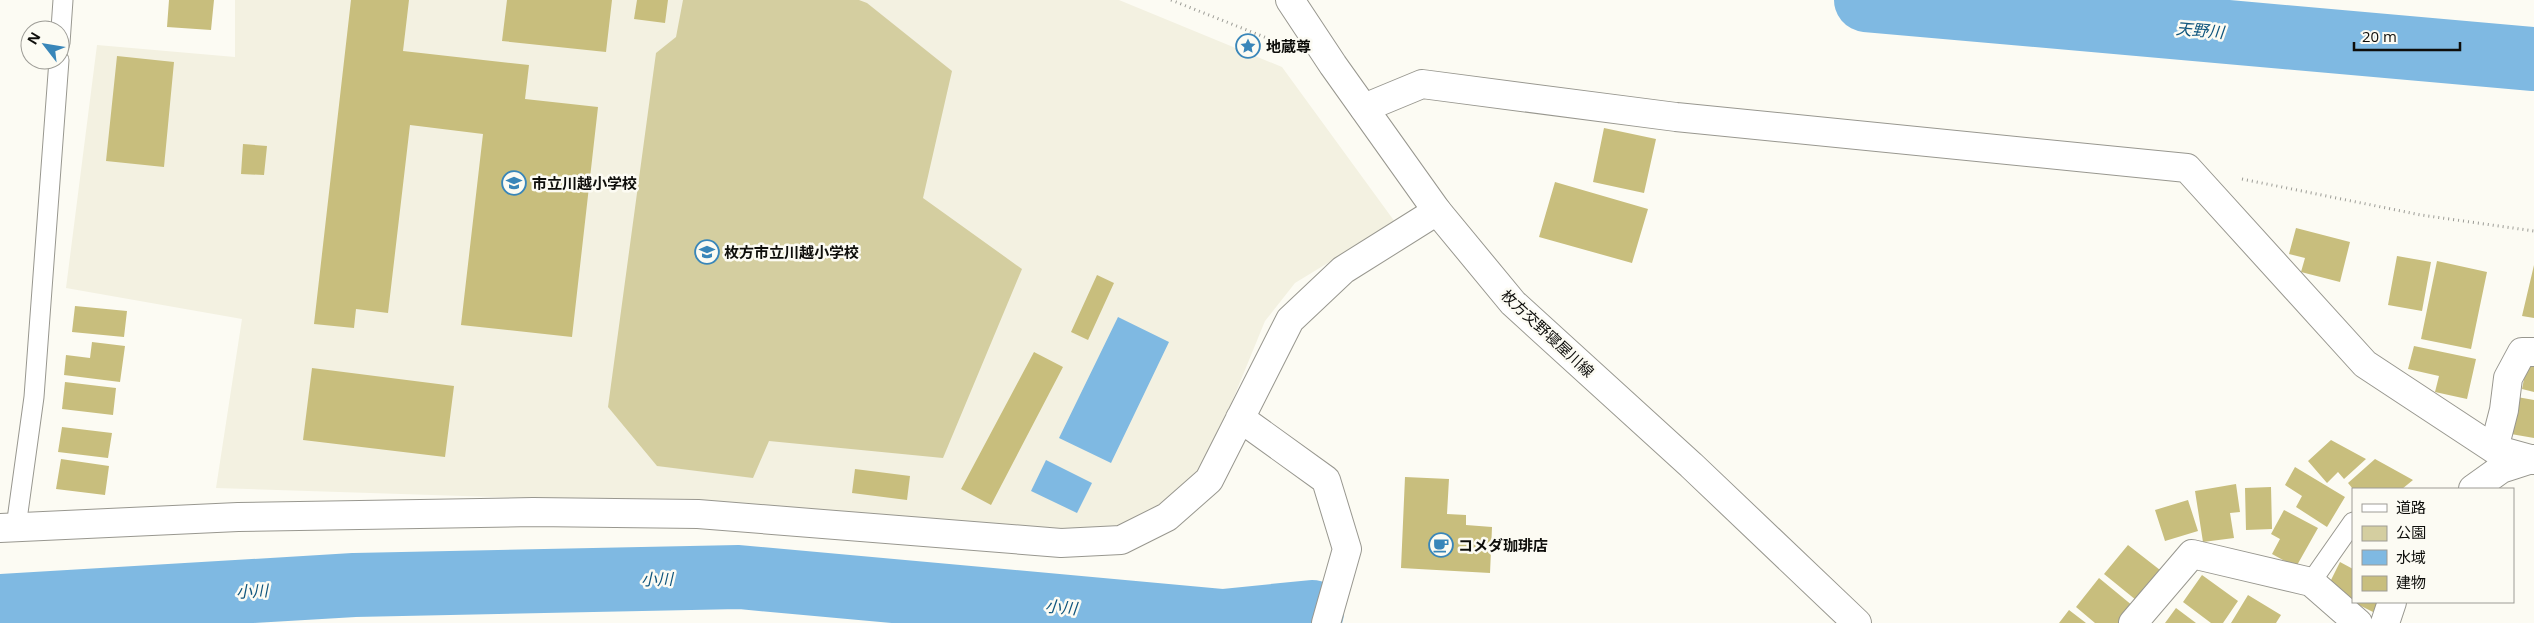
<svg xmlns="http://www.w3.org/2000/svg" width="2534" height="623" viewBox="0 0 2534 623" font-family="'Open Sans','Noto Sans JP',sans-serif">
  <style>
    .built { fill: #f3f1e1 }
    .green { fill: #d4cea0 }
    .water { fill: #7fb9e2 }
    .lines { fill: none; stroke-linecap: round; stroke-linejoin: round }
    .river { stroke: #7fb9e2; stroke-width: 64 }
    .building { fill: #c8be7d }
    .lane-casing { stroke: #98978f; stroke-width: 21 }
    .street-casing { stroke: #98978f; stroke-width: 30 }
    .primary-casing { stroke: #98978f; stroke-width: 30 }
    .path { stroke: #9c9c96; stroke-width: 3; stroke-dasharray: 1 4; stroke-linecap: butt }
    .lane { stroke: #fff; stroke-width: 19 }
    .street { stroke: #fff; stroke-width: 28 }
    .primary { stroke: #fff; stroke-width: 28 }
    .labels { text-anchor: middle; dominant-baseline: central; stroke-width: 5; stroke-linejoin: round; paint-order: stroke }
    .poi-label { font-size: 15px; font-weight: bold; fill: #0e0e0b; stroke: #fcfbf3; text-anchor: start }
    .street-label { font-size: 15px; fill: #0e0e0b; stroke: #fcfbf3 }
    .water-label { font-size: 16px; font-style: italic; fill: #0f557d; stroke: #fcfbf3 }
  </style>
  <rect width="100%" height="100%" fill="#fcfbf3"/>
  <!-- built -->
  <path class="built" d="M235,0H1119L1282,67L1395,222L1295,283L1265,321L1202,475L1123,531L1064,534L717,504L216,488L242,319L66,288L97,45L235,57Z"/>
  <!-- green -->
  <path class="green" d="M683,0H859L867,3L952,71L923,198L1022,269L943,458L769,441L753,478L657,466L608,407L656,53L676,37Z"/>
  <!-- water -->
  <path class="water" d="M1118,317L1169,342L1111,463L1059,438Z
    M1046,460L1092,483L1077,513L1031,491Z"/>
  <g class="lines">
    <!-- river -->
    <path class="river" d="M1866,0L2534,59
      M0,606L354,585L739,577L1223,621L1312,612"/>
  </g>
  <!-- building -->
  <path class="building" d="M169,0H214L211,30L167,27Z
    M351,0H409L403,51L529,65L525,99L598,107L572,337L461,325L483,134L410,125L388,313L356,309L354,328L314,324Z
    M507,0H612L606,52L502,41Z
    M637,0H668L665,23L634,19Z
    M117,56L174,62L164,167L106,161Z
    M1604,128L1656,139L1644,193L1593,182Z
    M243,144L267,146L264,175L241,174Z
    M1555,182L1648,209L1632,263L1539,237Z
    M2296,228L2350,242L2340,282L2301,272L2305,258L2289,254Z
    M2397,256L2431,262L2422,311L2388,305Z
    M2437,261L2487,272L2471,349L2421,339Z
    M2534,265V318L2522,316Z
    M1097,275L1114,283L1088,340L1071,332Z
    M75,306L127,311L124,337L72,332Z
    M92,342L125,346L120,382L64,375L66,355L90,358Z
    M2414,346L2476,359L2467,399L2435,392L2439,376L2408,369Z
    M1034,352L1063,367L991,505L961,489Z
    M2528,359L2534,360V392L2522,389Z
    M312,368L454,386L445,457L303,440Z
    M65,382L116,388L113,415L62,409Z
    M2517,397L2534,400V438L2511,434Z
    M62,427L112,433L108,458L58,452Z
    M2331,440L2366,459L2344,479L2338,472L2327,483L2308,461Z
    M61,459L109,466L105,495L56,489Z
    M2375,459L2413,480L2402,489H2353L2348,483Z
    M2295,467L2345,497L2327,527L2296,507L2302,496L2285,485Z
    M855,469L910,476L907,500L852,493Z
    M1405,477L1449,479L1447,514L1466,515V525L1492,527L1490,573L1401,568Z
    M2236,484L2240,512L2230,513L2234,538L2203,542L2195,491Z
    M2271,487L2272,529L2246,530L2245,488Z
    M2188,500L2198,531L2165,541L2155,510Z
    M2284,510L2318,528L2296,567L2272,554L2280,539L2271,534Z
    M2128,545L2160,570L2136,600L2104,574Z
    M2340,562L2353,569V602L2327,588Z
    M2202,575L2238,601L2223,623H2211L2183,602Z
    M2099,578L2133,606L2120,623H2095L2076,607Z
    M2248,595L2281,615L2276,623H2231Z
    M2353,602H2379L2373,612Z
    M2176,608L2196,623H2165Z
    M2069,610L2086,623H2059Z"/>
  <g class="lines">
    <!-- lane casing -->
    <g class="lane-casing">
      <path id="lane" d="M60,43L63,0
        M16,527L34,397L59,60
        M2311,582L2353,522"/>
    </g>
    <!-- street casing -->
    <g class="street-casing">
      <path id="street" d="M1364,108L1422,84L1676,117L2187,168L2365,364L2494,449L2534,460
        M1240,418L1326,480L1347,549L1326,623
        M2494,449L2504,410L2508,378L2522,352H2534
        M2473,489L2501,469L2532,459
        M0,528L238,517L533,512L698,514L1061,543L1121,540L1167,517L1209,480L1290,320L1343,270L1437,211
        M2133,623L2192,554L2311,582L2358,623
        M2385,623L2392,602"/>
    </g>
    <!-- primary casing -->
    <g class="primary-casing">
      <path id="primary" d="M1290,0L1333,65L1437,211L1513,303L1691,465L1857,623"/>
    </g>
    <!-- path -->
    <path class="path" d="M1171,0L1277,42
      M2242,179L2421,215L2534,231"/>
    <!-- lane -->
    <use href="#lane" class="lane"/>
    <!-- street -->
    <use href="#street" class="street"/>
    <!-- primary -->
    <use href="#primary" class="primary"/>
  </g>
  <!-- icons -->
  <defs>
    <g id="sight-ring" transform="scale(1.25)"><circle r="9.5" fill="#fcfbf3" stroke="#3986b9" stroke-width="1.5"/><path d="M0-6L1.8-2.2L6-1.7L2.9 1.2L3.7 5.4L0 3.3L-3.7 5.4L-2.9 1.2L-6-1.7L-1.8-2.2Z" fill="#3986b9"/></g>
    <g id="school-ring" transform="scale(1.25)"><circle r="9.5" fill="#fcfbf3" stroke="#3986b9" stroke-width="1.5"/><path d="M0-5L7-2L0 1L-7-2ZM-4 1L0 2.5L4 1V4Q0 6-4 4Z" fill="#3986b9"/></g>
    <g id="cafe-ring" transform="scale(1.25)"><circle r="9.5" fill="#fcfbf3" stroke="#3986b9" stroke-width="1.5"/><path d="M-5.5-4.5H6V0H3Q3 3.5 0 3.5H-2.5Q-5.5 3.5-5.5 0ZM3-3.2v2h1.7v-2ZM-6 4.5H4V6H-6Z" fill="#3986b9"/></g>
  </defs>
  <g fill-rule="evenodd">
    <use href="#sight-ring" x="1248" y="46"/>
    <use href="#school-ring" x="514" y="183"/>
    <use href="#school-ring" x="707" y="252"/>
    <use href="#cafe-ring" x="1441" y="545"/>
  </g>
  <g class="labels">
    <!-- poi labels -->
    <g class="poi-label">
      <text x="1266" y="46">地蔵尊</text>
      <text x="532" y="183">市立川越小学校</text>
      <text x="724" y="252">枚方市立川越小学校</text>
      <text x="1458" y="545">コメダ珈琲店</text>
    </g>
    <!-- street labels -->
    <g class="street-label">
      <text transform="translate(1548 333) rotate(43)">枚方交野寝屋川線</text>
    </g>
    <!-- water labels -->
    <g class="water-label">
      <text transform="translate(2200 30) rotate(5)">天野川</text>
      <text transform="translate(657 579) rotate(-1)">小川</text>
      <text transform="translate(252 591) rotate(-3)">小川</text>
      <text transform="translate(1061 607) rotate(5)">小川</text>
    </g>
  </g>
  <!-- legend -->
  <rect x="2352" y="488" width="162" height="115" fill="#fcfbf3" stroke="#9d9c96"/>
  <rect x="2362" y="504" width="25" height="8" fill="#ffffff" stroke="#9d9c96"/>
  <text x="2396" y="513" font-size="15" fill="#0e0e0b">道路</text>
  <rect x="2362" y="526" width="25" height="15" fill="#d4cea0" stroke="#9d9c96"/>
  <text x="2396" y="538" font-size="15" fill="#0e0e0b">公園</text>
  <rect x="2362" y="550" width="25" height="15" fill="#7fb9e2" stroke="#9d9c96"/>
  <text x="2396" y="563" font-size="15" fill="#0e0e0b">水域</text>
  <rect x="2362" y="576" width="25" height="15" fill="#c8be7d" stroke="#9d9c96"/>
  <text x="2396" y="588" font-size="15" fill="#0e0e0b">建物</text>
  <!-- north arrow -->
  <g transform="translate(45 45) rotate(301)"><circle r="24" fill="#fcfbf3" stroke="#9d9c96"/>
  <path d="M0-4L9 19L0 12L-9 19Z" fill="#3986b9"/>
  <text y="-8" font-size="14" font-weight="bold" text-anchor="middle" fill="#0e0e0b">N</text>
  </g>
  <!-- scale -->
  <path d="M2354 42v8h106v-8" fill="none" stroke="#0e0e0b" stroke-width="2.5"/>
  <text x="2362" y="42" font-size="15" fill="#0e0e0b" stroke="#fcfbf3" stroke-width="4" paint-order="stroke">20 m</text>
</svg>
